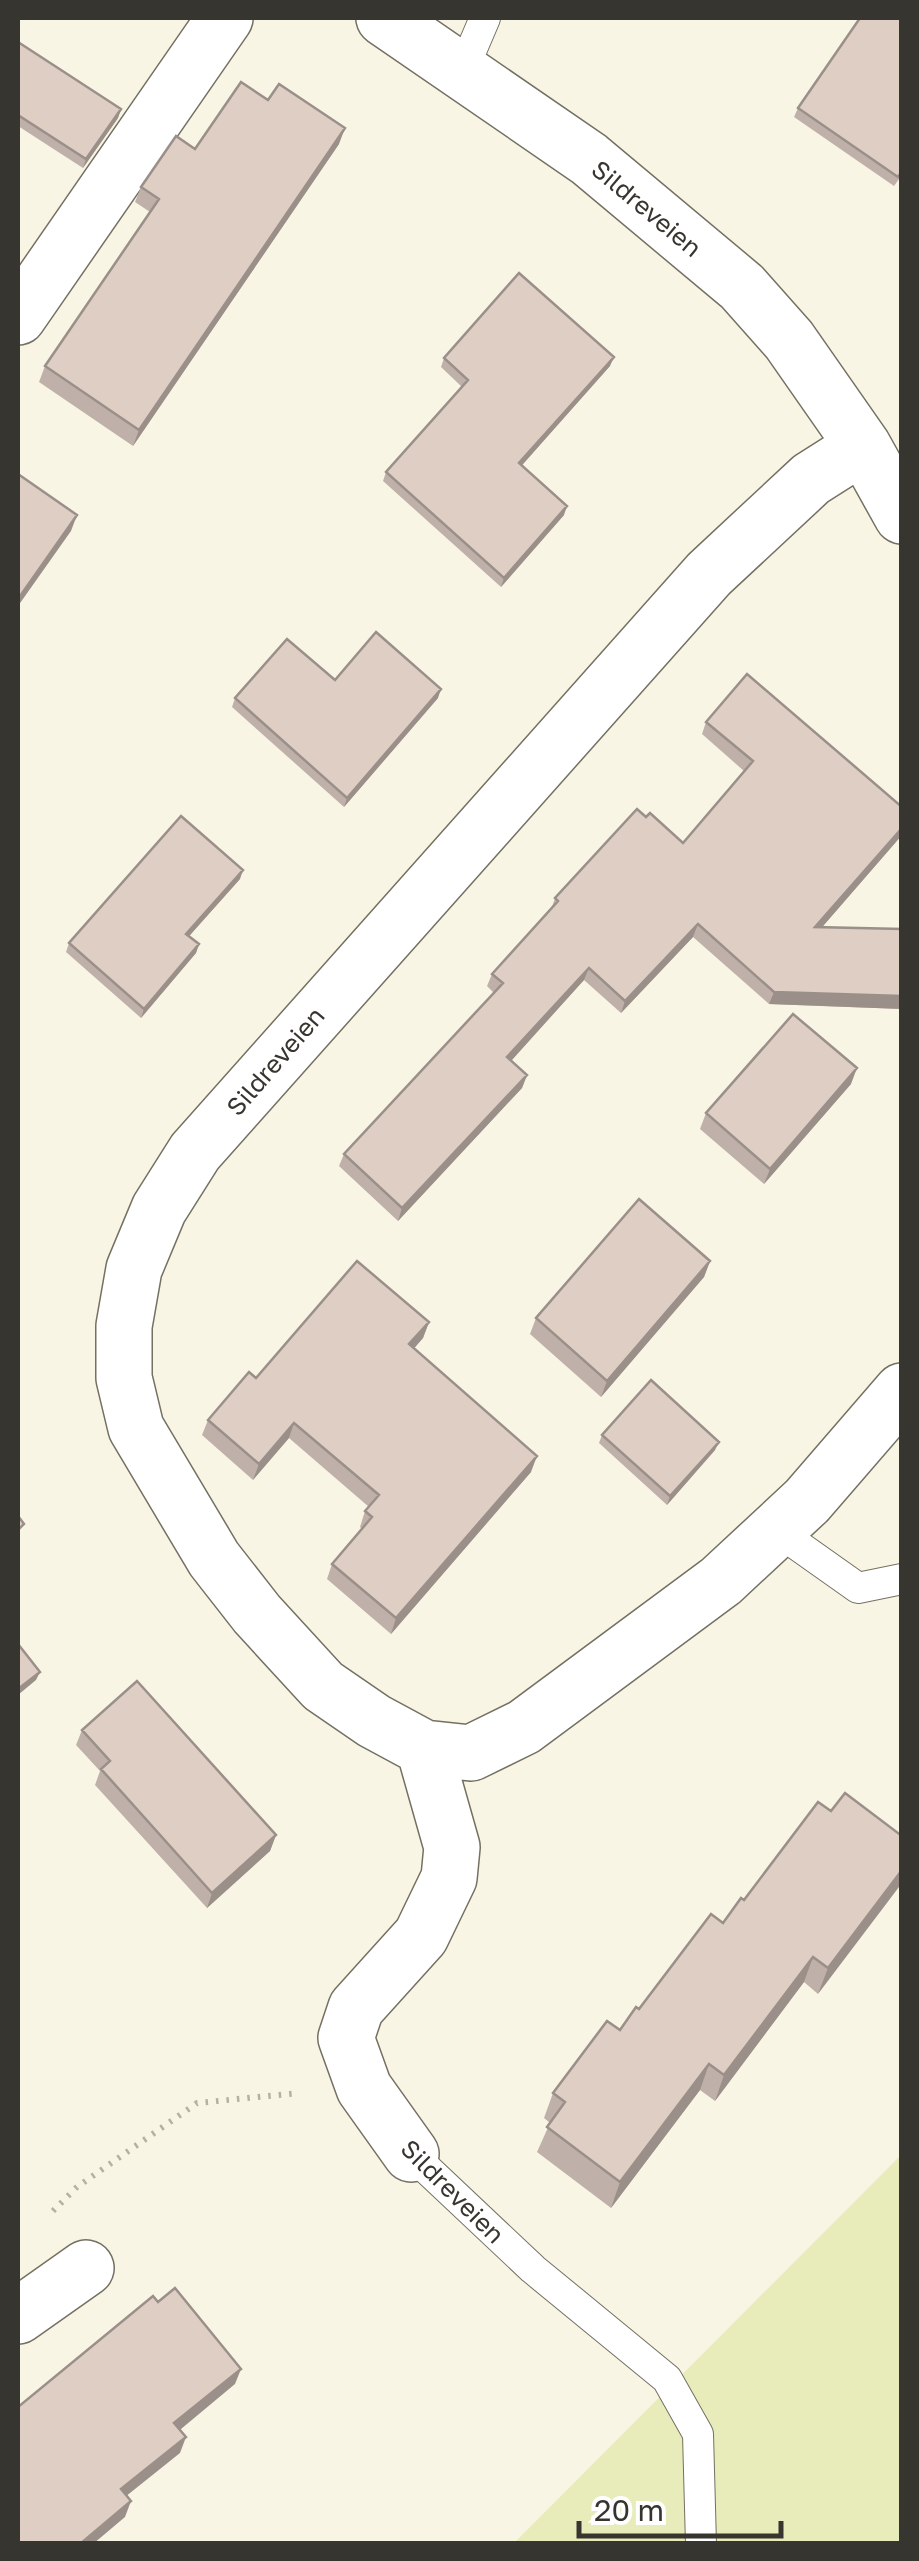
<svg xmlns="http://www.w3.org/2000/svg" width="919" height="2561" viewBox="0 0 919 2561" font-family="'Golos Text',sans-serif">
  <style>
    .green { fill: #e8ecba }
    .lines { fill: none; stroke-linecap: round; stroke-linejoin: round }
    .service-casing { stroke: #747062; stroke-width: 32 }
    .minor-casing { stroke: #747062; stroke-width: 58 }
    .path { stroke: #b4b1a4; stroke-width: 6; stroke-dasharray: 2.5 8; stroke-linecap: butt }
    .service { stroke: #fff; stroke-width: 30 }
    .minor { stroke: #fff; stroke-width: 55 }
    .wall { fill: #bfb1a9 }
    .shaded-wall { fill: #9b9089 }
    .building { fill: #decec4; stroke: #9b9089; stroke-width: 2.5 }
    .labels { text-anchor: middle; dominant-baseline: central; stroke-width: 8; stroke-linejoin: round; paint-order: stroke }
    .street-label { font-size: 25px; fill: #37352f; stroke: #fff }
  </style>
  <rect width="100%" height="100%" fill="#f9f5e5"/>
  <!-- green -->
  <path class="green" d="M901,2155V2543H514Z"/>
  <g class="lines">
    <!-- service casing -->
    <g class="service-casing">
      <path id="service" d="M462,72L485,18
        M776,1530L858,1588L902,1579
        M411,2154L533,2269L667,2379L698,2434L701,2544"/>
    </g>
    <!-- minor casing -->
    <g class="minor-casing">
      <path id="minor" d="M384,18L589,159L742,287L789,340L863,446L902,516
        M18,317L225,18
        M863,446L811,479L709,574L195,1152L159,1209L134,1269L124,1326V1378L136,1428L214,1559L257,1614L323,1686L374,1721L424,1748L471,1753L524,1727L721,1581L807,1501L902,1391
        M411,2154L364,2088L346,2038L356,2008L421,1936L449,1878L452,1847L424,1748
        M18,2316L86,2268"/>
    </g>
    <!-- path -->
    <path class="path" d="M53,2211L77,2187L197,2103L299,2093"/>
    <!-- service -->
    <use href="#service" class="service"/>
    <!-- minor -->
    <use href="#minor" class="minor"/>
  </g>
  <!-- wall -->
  <path class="wall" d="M18,42L121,109L118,118L83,168L18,126Z
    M268,100L339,144L133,446L39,382L45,366L150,212L135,202L141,187Z
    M798,108L902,175L894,186L794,117Z
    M444,358L610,366L522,465L564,515L501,587L383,481L386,472L462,387L441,367Z
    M235,698H438L344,807L232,707Z
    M706,722L902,835L822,927L902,929V1009L769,1004L693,937L621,1013L584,980L511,1060L527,1075L522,1088L398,1221L339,1166L344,1154L494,993L487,986L492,974L551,910L555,898L683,843L744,771L702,734Z
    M240,879L189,936L199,944L196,953L141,1018L66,952L69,943Z
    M851,1084L764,1184L700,1129L706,1113Z
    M710,1261L704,1277L601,1397L530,1334L536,1318Z
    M429,1322L423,1338L414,1348L531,1472L391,1634L327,1579L332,1564L362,1529L360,1527L365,1511L369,1507L289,1438L253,1480L202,1435L208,1420L256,1378Z
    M602,1435L715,1450L667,1505L599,1443Z
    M82,1730L276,1835L270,1851L207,1908L95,1785L100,1771L76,1745Z
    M831,1811L902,1836L818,1994L804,1982L715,2101L700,2090L611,2208L537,2152L550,2123L544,2118L553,2093L620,2030Z"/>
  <!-- shaded-wall -->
  <path class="shaded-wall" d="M121,109L118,118L83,168L86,159Z
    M345,128L339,144L133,446L139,430Z
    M614,357L610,366L516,472L519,463Z
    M567,506L564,515L501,587L504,578Z
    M77,515L71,531L18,606V599Z
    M441,689L438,698L344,807L347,798Z
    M902,828V835L811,940L815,927Z
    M243,870L240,879L183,943L186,934Z
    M698,924L693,937L621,1013L625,1001Z
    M199,944L196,953L141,1018L144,1009Z
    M589,968L584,980L503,1070L507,1057Z
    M774,992L902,996V1009L769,1004Z
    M857,1068L851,1084L764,1184L770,1169Z
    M527,1075L522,1088L398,1221L402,1208Z
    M710,1261L704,1277L601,1397L607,1381Z
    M429,1322L423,1338L404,1360L409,1344Z
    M294,1423L289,1438L253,1480L259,1464Z
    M719,1442L715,1450L667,1505L670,1496Z
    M537,1456L531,1472L391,1634L396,1618Z
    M40,1672L36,1680L18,1695V1689Z
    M276,1835L270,1851L207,1908L212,1893Z
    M902,1870V1883L818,1994L828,1968Z
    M813,1957L804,1982L715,2101L724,2075Z
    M709,2064L700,2090L611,2208L620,2182Z
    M241,2369L235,2384L169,2439L174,2423Z
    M186,2437L180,2453L115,2505L121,2489Z
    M131,2501L125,2517L93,2544H80Z"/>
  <!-- building -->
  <path class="building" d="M860,18H902V171L898,177L798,108Z
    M18,42L121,109L86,159L18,115Z
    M241,82L268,100L279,84L345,128L139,430L45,366L159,199L141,187L176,136L195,149Z
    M519,273L614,357L519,463L567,506L504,578L386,472L468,380L444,358Z
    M18,474L77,515L18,599Z
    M376,632L441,689L347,798L235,698L287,639L335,680Z
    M747,674L902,807V828L815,927L902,929V996L774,992L698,924L625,1001L589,968L507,1057L527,1075L402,1208L344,1154L503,983L492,974L558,901L555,898L637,809L646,817L650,813L683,843L753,761L706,722Z
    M181,816L243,870L186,934L199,944L144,1009L69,943Z
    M793,1014L857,1068L770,1169L706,1113Z
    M639,1199L710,1261L607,1381L536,1318Z
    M357,1261L429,1322L409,1344L537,1456L396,1618L332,1564L372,1517L365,1511L379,1495L294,1423L259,1464L208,1420L249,1372L256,1378Z
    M651,1380L719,1442L670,1496L602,1435Z
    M18,1516L24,1524L18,1530Z
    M18,1644L40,1672L18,1689Z
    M137,1681L276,1835L212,1893L101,1769L110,1761L82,1730Z
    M845,1793L902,1836V1870L828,1968L813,1957L724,2075L709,2064L620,2182L547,2127L565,2102L553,2093L607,2021L620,2030L636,2007L639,2009L711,1914L723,1923L741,1898L744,1900L818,1802L831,1811Z
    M175,2288L241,2369L174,2423L186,2437L121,2489L131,2501L80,2544H18V2407L153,2296L158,2302Z"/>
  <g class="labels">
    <!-- street labels -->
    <g class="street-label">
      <text transform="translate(647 208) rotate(40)">Sildreveien</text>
      <text transform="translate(275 1061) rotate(-49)">Sildreveien</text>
      <text transform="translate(453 2191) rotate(45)">Sildreveien</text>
    </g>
  </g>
  <!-- border -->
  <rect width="919" height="2561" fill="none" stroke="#37352f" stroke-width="40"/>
  <!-- scale -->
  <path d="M579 2521v15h202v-15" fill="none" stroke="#37352f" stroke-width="5"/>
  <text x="594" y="2521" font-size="30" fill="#37352f" stroke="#ffffff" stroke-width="8" paint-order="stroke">20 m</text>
</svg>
